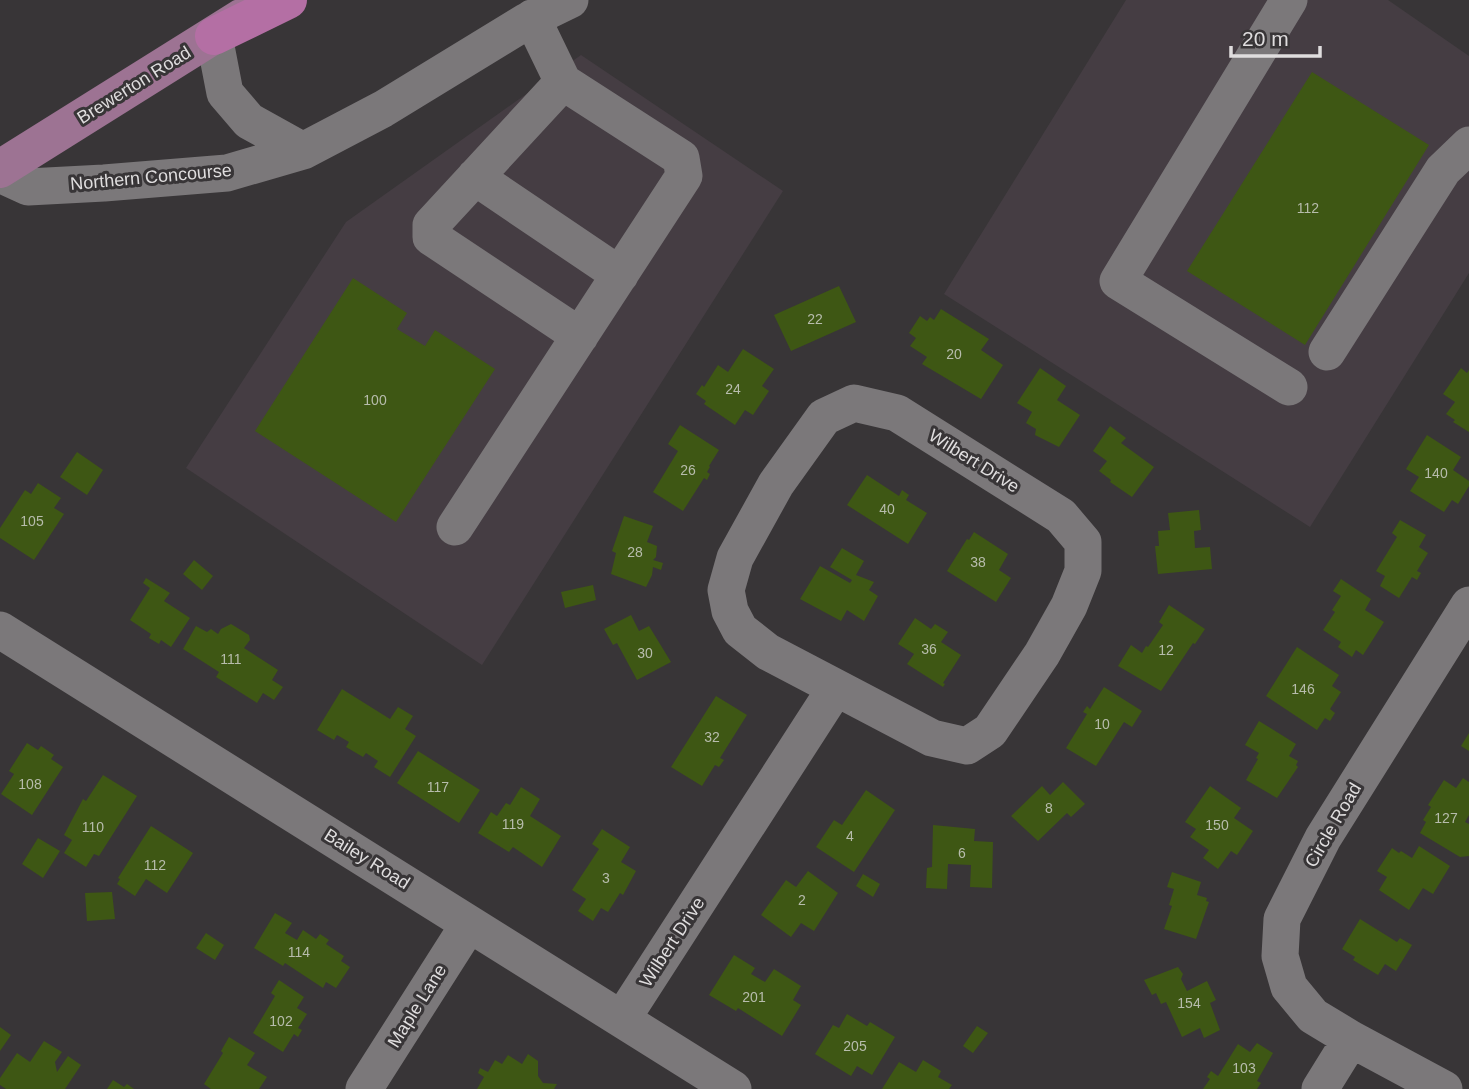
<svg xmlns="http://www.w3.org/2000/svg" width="1469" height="1089" viewBox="0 0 1469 1089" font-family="Arial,sans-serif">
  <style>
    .built { fill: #453d43 }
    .building { fill: #3e5714 }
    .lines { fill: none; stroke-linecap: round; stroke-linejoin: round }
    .minor { stroke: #7b787a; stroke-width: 37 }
    .major { stroke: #9d7393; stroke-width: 38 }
    .highway { stroke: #b46fa4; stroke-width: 38 }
    .labels { text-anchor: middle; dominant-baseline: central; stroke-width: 6; stroke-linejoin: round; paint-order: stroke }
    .number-label { font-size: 14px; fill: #b7bcac }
    .street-label { font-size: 18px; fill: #dfddde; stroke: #383537 }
  </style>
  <rect width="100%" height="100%" fill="#383537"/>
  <!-- built -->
  <path class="built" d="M1126,0H1388L1469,56V273L1310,527L944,294Z
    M581,55L783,191L482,665L186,468L346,222Z"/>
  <!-- building -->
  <path class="building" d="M1312,72L1429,145L1305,345L1187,271Z
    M353,278L407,313L397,329L425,346L435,330L495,369L396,522L255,431Z
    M839,286L856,322L791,351L774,315Z
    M941,309L989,339L981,350L1003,365L981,399L922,364L927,357L910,346L916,338L909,333L920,316L927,321L930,317L934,320Z
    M743,349L774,369L762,386L769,391L753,415L745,410L735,425L704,404L706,401L696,394L702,385L704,387L718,365L728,372Z
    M1040,368L1066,386L1057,400L1080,415L1059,447L1035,435L1036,429L1026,423L1032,412L1017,403Z
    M1461,368L1467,373L1469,370V432L1453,422L1455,420L1446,414L1455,402L1443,394Z
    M680,425L719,450L709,466L710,467L707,472L710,474L707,480L704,478L683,511L653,492L678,451L668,444Z
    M1110,426L1126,438L1121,443L1154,467L1132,497L1110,482L1111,480L1099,471L1107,461L1093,451Z
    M1427,435L1461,457L1453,470L1469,481V486L1458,504L1452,500L1444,512L1410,491L1419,477L1406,469Z
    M77,452L103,470L87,495L60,477Z
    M867,475L899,496L902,490L909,495L906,500L927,513L908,544L847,505Z
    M38,483L61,498L54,508L64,514L34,560L0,538V528L25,490L31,494Z
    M1199,510L1201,530L1194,531L1195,548L1210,547L1212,569L1158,574L1155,546H1159L1158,531L1170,530L1168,513Z
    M624,516L653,526L647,542L657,546L656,557L653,560L663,563L661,570L653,567L652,575L646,587L611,574L616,553L612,551Z
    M1400,520L1426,535L1419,547L1428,553L1417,571L1421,573L1417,580L1412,577L1399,598L1380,586L1385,576L1376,571L1397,537L1392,533Z
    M974,532L1008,554L999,570L1011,578L996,602L947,571L967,539L969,540Z
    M842,548L864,561L856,575L874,582L869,590L878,596L864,621L847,610L841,621L800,599L820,566L850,583L852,580L830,567Z
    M194,560L213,576L202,590L183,574Z
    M146,578L170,593L164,601L190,618L171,647L161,640L159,644L149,638L151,634L130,620L150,588L143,583Z
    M1341,579L1371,599L1365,610L1384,622L1363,655L1356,650L1352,657L1338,647L1341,642L1323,630L1335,612L1332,610L1341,596L1333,591Z
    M593,585L596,600L565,608L561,592Z
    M1169,605L1205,629L1195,644L1193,643L1161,691L1118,666L1131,645L1142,653L1146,646L1148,647L1163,625L1159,622Z
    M631,615L639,631L649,626L671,662L637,680L617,643L613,645L604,629Z
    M915,618L931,629L935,624L948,632L941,642L961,655L943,683L945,684L943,687L907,664L914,654L898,644Z
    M231,624L249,635L250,640L244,648L278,670L272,680L283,687L274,700L263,693L257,703L216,677L219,672L183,649L196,626L207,632L211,629L218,634L221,629Z
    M1297,647L1339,675L1332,686L1341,692L1330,709L1335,713L1330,721L1325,718L1317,730L1266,696Z
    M1104,687L1142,711L1132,727L1124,722L1096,766L1066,748L1087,714L1083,712L1087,706L1090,709Z
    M342,689L390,719L398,707L413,716L405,729L416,736L390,777L374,767L378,761L366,753L363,757L346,747L349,742L337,735L334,740L317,730Z
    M716,696L747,715L720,758L724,760L719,767L715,765L702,786L671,767Z
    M1259,721L1296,744L1289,756L1298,761L1296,765L1298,767L1277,798L1246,780L1258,759L1256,758L1259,753L1245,745Z
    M1469,733V751L1461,746Z
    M27,743L38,750L41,746L54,755L51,759L63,767L32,815L1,794L14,774L9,771Z
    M418,751L480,790L459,823L397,783Z
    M103,775L137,796L99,856L94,854L86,867L64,853L72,840L64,835L83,799L86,801Z
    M1463,778L1469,782V815L1465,822L1469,824V856L1460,857L1420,833L1426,822L1423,820L1431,807L1428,805L1444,780L1456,788Z
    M1063,782L1085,804L1071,817L1067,813L1038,841L1011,816L1042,786L1050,795Z
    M1210,786L1241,808L1234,818L1253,831L1237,855L1231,851L1218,869L1203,858L1209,850L1190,837L1196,829L1185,822Z
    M521,787L540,799L530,816L561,836L542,867L513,847L509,852L478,833L491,812L497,816L506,803L510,805Z
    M866,790L895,810L854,872L816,847L834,820L842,825Z
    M933,825L975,829L974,841L993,842L992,888L970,887L971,865L948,864L947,889L926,888L927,868L932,867Z
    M151,826L193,853L167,893L146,879L135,896L117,884L120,879L118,878Z
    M602,829L630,847L621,862L636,871L623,895L620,893L608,912L601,908L593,921L578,911L586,899L572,890L599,849L592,844Z
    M38,838L60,851L43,878L22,864Z
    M1419,846L1450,866L1433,894L1423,888L1409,910L1379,890L1387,877L1377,871L1392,848L1399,853L1401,851L1412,858Z
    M808,871L838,893L814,931L801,923L791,937L761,915L786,880L796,887Z
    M1172,872L1201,882L1197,895L1207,898L1206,901L1209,902L1196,939L1164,929L1172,906L1169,905L1174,889L1167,887Z
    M863,874L880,884L873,897L856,886Z
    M112,892L115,919L87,921L85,893Z
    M275,913L292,923L285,933L297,940L303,930L316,939L320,934L329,940L326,944L344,956L341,961L350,967L336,988L326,982L323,988L285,963L283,966L254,948Z
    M1360,919L1397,942L1400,938L1412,945L1396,971L1385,964L1378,975L1353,960L1355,957L1342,949Z
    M206,933L224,945L215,960L196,948Z
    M734,955L755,968L751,974L765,982L774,969L801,986L793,1000L801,1005L782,1036L738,1008L736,1011L709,995Z
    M1178,967L1183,974L1181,979L1187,991L1207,981L1216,1000L1210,1003L1220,1030L1204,1038L1200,1028L1182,1037L1166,1002L1161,1004L1156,993L1152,995L1144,980Z
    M279,980L304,997L297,1008L307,1014L298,1028L302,1030L298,1037L294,1034L283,1052L253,1033L275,996L271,993Z
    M847,1014L867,1026L870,1022L895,1037L872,1075L857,1066L851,1076L815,1054L833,1025L839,1028Z
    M977,1026L988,1033L973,1053L963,1046Z
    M0,1027L11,1035L0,1051Z
    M229,1037L255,1053L247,1065L267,1077L259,1089H211L204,1084L223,1053L221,1051Z
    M44,1041L62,1052L55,1062L57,1072L68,1056L81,1065L65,1089H6L0,1085V1078L17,1053L30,1062Z
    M1257,1043L1273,1053L1257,1081L1261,1083L1257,1089H1203L1210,1079L1207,1077L1211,1071L1218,1076L1238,1044L1250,1052Z
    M528,1054L538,1061V1076L543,1083L557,1084L554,1089H477L484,1077L478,1073L480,1068L488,1072L495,1060L502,1064L508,1055L522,1064Z
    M923,1060L941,1071L938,1077L952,1085L949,1089H882L899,1062L916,1072Z
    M113,1080L124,1087L127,1084L134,1089H107Z"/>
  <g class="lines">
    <!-- minor -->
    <path class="minor" d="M1289,0L1118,281L1289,387
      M214,36L225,93L249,121L303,151
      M563,82L431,225V237L580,336
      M0,174L28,187L104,183L227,173L303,151L383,109L527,21L570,0
      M475,177L620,275
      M1327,352L1443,170L1469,145
      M854,403L897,413L1061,516L1083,542V571L1069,606L1042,654L990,731L967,746L932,738L768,652L740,630L730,611L726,590L735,558L776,484L824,417Z
      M455,527L684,176L681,158L563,82L532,18
      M0,630L733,1089
      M622,1019L835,689
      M364,1089L469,924
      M1320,1089L1351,1039
      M1444,1089L1351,1039L1313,1016L1289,987L1280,956L1282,919L1323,838L1469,605"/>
    <!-- major -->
    <path class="major" d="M0,169L241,18"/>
    <!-- highway -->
    <path class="highway" d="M214,36L288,0"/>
  </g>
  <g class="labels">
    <!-- number labels -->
    <g class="number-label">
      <text x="1308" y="208">112</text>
      <text x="815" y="319">22</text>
      <text x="954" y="354">20</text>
      <text x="733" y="389">24</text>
      <text x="375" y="400">100</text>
      <text x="688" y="470">26</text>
      <text x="1436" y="473">140</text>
      <text x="887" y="509">40</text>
      <text x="32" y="521">105</text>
      <text x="635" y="552">28</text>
      <text x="978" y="562">38</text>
      <text x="929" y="649">36</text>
      <text x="1166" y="650">12</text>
      <text x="645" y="653">30</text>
      <text x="231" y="659">111</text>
      <text x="1303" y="689">146</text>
      <text x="1102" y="724">10</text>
      <text x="712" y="737">32</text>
      <text x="30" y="784">108</text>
      <text x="438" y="787">117</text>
      <text x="1049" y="808">8</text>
      <text x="1446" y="818">127</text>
      <text x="513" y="824">119</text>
      <text x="1217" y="825">150</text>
      <text x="93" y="827">110</text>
      <text x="850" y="836">4</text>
      <text x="962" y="853">6</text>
      <text x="155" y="865">112</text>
      <text x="606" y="878">3</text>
      <text x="802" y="900">2</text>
      <text x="299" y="952">114</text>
      <text x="754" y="997">201</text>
      <text x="1189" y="1003">154</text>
      <text x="281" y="1021">102</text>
      <text x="855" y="1046">205</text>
      <text x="1244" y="1068">103</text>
    </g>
    <!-- street labels -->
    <g class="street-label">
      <text transform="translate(134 85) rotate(-32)">Brewerton Road</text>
      <text transform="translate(151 177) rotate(-5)">Northern Concourse</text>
      <text transform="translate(974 461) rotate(32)">Wilbert Drive</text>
      <text transform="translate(1333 825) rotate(-60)">Circle Road</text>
      <text transform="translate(367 859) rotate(32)">Bailey Road</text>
      <text transform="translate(672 942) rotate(-57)">Wilbert Drive</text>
      <text transform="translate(417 1006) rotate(-58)">Maple Lane</text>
    </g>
  </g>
  <!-- scale -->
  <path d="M1231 46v10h89v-10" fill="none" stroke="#dfddde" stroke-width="3.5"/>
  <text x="1242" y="46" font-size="21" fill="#dfddde" stroke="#383537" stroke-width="5" paint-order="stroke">20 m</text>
</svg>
